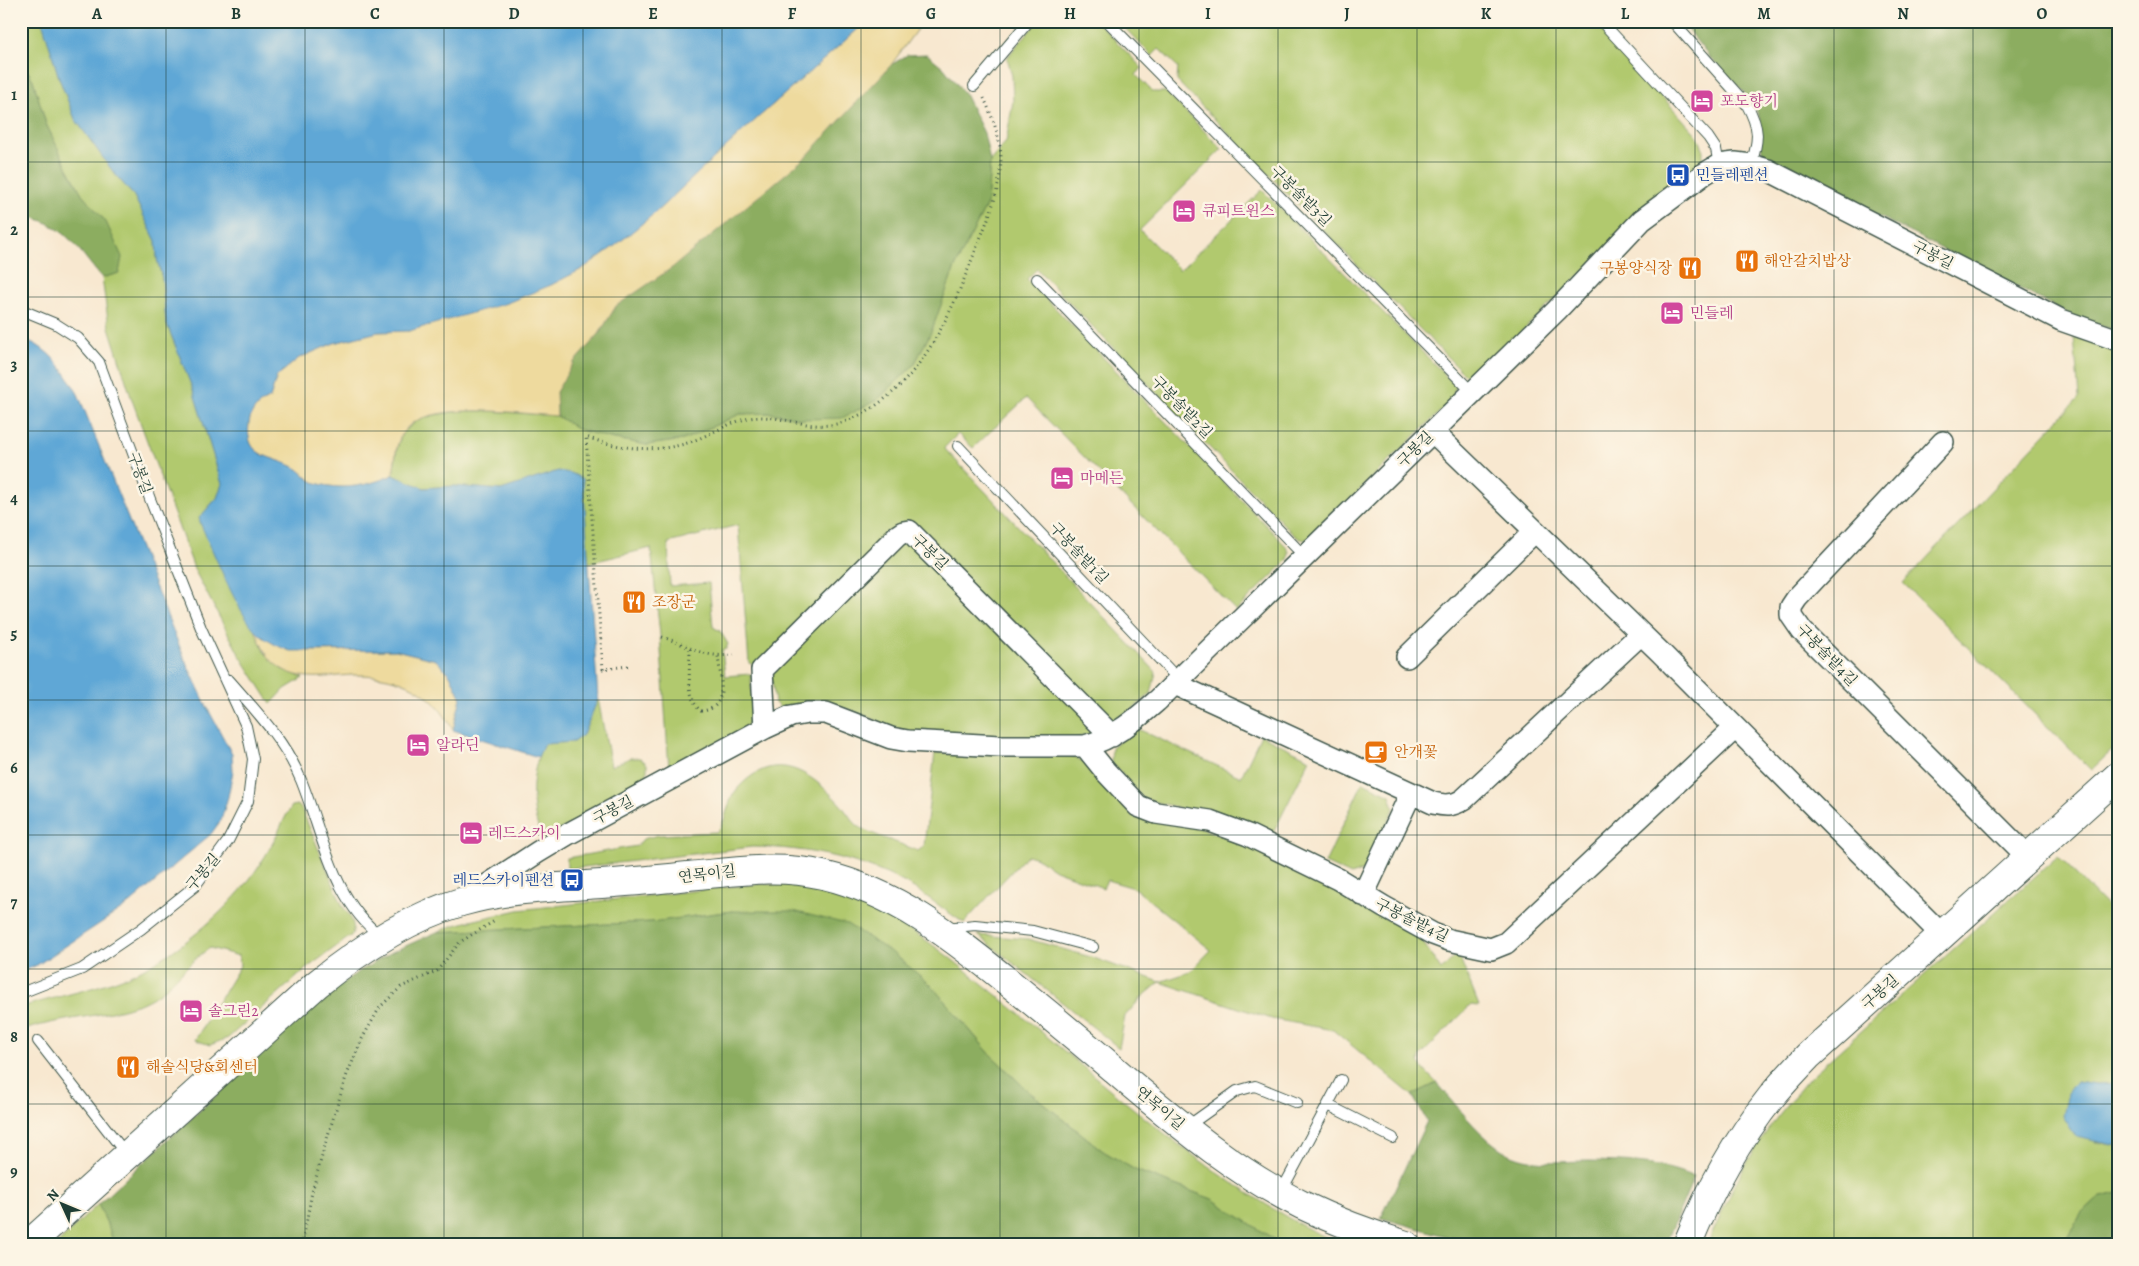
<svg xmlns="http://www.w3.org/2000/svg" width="2139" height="1266" viewBox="0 0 2139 1266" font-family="Alegreya,'Noto Serif KR',serif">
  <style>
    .green { fill: #b1c96e; stroke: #688351 }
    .forest { fill: #8cad61; stroke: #56754a }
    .sand { fill: #eeda9e; stroke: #868c69 }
    .water { fill: #5fa7d6; stroke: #3f7285 }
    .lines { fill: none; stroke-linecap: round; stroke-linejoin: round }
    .lane-casing { stroke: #40574b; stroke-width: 12 }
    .street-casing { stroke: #40574b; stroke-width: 24 }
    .secondary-casing { stroke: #40574b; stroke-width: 30 }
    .path { stroke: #40574b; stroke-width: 3; stroke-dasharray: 1 4; stroke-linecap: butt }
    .lane { stroke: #fff; stroke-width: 10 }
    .street { stroke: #fff; stroke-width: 21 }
    .secondary { stroke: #fff; stroke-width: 28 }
    .grid { fill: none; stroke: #1f3d34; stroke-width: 1; stroke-opacity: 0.55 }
    .labels { text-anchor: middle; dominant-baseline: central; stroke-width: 5; stroke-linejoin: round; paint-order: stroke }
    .hotel-label { font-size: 15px; fill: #b23c85; stroke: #fcf5e5; text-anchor: start }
    .transit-label { font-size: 15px; fill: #164399; stroke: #fcf5e5; text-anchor: start }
    .street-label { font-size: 15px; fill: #1f3d34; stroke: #fcf5e5 }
    .food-label { font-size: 15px; fill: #c56008; stroke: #fcf5e5; text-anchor: start }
    .neatline { fill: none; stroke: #1f3d34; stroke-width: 2 }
    .grid-label { font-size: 16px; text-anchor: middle; font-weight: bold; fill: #1f3d34 }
  </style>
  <rect width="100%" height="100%" fill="#fcf5e5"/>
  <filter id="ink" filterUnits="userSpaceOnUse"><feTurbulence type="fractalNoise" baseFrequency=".02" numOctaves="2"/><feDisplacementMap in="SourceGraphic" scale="10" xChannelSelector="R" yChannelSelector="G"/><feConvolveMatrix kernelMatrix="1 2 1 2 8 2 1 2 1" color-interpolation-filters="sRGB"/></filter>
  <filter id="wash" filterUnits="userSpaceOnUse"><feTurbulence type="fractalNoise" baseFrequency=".0096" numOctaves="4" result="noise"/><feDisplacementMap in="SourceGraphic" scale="20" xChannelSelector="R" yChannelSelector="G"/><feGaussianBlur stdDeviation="1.12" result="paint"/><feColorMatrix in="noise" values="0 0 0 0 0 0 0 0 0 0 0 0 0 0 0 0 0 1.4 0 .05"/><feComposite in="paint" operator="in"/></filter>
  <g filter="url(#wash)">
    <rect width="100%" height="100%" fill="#f8e8d0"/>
    <!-- green -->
    <path class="green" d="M21,21H42L59,78L75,119L114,173L134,196L156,241L157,259L162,278L166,322L193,390L222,484L217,498L205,511L242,610L255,629L264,652L281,669L303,678L285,689L271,704L239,654L195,571L132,400L109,327L102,278L119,273L106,222L82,194L66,165L46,124L33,80L21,60Z
      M1038,21H1097L1142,68L1136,75L1153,92H1166L1222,149L1140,230L1180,270L1262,190L1455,385L1453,399L1309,539H1300L1294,535L1037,269L1027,279L1286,546L1289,552L1288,560L1236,611L1026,398L973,448L958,434L944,448L1156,672L1151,694L1108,729L1070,740L910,733C884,726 847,704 823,705C810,705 796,709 784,711L775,703L771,673L749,663L738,525L668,543L670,586L709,583L713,627L720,631L728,644L726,649L722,650L725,676L751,674L752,715L746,728L669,769L660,635L651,548L588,563L583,479L558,471L501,490L454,486L424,488L393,475L397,449L402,433L418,420L435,415L460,411H487L557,416L577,429L610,438L647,445L683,440L740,414L771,413L803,419L877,400L914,365L931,332L955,267L987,204L990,161L1006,142L1013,101L1012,76L1007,57Z
      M1118,21H1594L1696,134C1712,160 1698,165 1678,180L1476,376L1465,375L1177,81L1178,67L1159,49L1152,56Z
      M2074,337L2118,348V745L2091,770L1903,583L2079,398Z
      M598,699L611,766L630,758H640L647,764V780L542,840C530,806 529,778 543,744L573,742L583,735Z
      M1136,728L1241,777L1261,735L1310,759L1271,837L1176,807L1144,799L1111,762L1112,747Z
      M935,753L1069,755L1085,762L1133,816L1200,828L1251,847L1304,871L1421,939L1441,970L1458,953L1479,1006L1471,1005L1420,1056L1419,1063L1426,1072L1437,1083L1412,1095L1333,1030L1272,1019L1160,982L1141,998L1125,1016L1119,1048L978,935L1028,939L1094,958L1160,982L1190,972L1211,950L1134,888L1107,880L1103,888L1055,870L1037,858L1027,855L964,923C947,912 931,899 914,888C867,860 807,847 752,847L567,869V858L637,846L643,839L658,835L717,832C728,819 726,801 738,788C776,747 811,772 841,805C847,812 853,823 861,828C878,837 900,843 918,851L924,846Z
      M1363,782L1390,795L1394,809L1364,870L1351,875L1325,863Z
      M298,805L302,810L343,907C350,916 356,923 352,935L307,968L228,1038L210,1045L195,1040L240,966L239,956L210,948C185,963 170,992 142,1003C103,1018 60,1017 21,1031V1007C59,996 106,987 141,970C180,950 218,918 246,884C256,871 267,854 275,839C280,828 285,816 292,806Z
      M2058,856L2118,917V1083L2096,1084L2077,1081L2096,1142L2118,1146V1193L2098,1198L2082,1213L2062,1245H1707C1722,1212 1736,1180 1755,1149C1771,1123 1791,1100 1811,1076Z
      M756,884C864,884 921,934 1000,998C1084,1065 1164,1141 1256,1198C1284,1216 1314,1234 1346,1245H1283L1212,1199L1135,1170L1103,1151L1027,1090L990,1054L958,1016L732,911L652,922L437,932L458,924L518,910Z
      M98,1204L109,1228L114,1245H56Z"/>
    <!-- forest -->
    <path class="forest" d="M1681,21H2118V331L2079,319L1766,159C1756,146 1765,129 1758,114C1748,92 1726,75 1710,58C1700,46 1691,33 1681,21Z
      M927,54L943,67L965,94L984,133L990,161L987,204L955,267L931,332L914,365L877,400L842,418L803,419L771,413L740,414L683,440L647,445L610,438L577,429L557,416L556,392L574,362L599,334L616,306L673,267L806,157L891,65L907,55Z
      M21,60L33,80L46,124L66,165L82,194L106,222L122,257L119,273L102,278C74,245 67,225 21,214Z
      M732,911H793L847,924L894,954L931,985L990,1054L1027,1090L1103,1151L1135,1170L1212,1199L1283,1245H114L109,1228L98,1204L316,1004L355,974L392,952L437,932L652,922Z
      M1437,1083C1456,1104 1474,1130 1498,1147C1525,1167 1558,1161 1590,1161C1628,1162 1659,1162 1694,1177L1665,1245H1478L1381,1218L1427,1121L1412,1095Z
      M2118,1193V1245H2062L2082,1213L2098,1198Z"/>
    <!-- sand -->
    <path class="sand" d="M867,21H923L891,65L806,157L673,267L616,306L599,334L574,362L556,392L557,416C522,414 422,398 402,434C395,446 395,462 393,475C377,482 360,487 342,487C334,487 318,485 312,481C305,477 301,470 294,467C270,455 244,458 249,423C251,410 259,403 270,398L277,376L299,358L334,343L378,332L409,331L551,285L582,269L616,245L656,212L743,131Z
      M255,629L274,644L308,651L396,650L436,660L450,675L461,698L453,730C433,691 402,675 357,675C331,675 306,683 282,669C267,660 261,645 255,629Z"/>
    <!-- water -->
    <path class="water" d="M42,21H867L743,131L656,212L616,245L582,269L551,285L507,303L409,331L378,332L334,343L299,358L277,376L270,398C259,403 251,410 249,423C244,458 270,455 294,467C301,470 305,477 312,481C318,485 334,487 342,487C360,487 377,482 393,475L424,488L454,486L501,490L558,471L571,473L583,479L598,699L583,735L573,742L544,744L538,757L453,730L461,698L450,675L436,660L396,650L290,651C277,646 264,640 254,629C234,605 215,555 201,525L199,518L217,498L222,484L193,390L166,322L162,278L157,259L156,241L134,196L114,173L75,119L59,78Z
      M21,338C49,347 64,369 78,394L185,660L209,711L232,754L233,771L228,797L221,820L211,834L128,905L37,965L21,972Z
      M2077,1081L2096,1084L2118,1083V1146L2076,1137L2063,1116L2068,1093Z"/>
  </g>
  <g filter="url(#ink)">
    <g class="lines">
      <!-- lane casing -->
      <g class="lane-casing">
        <path id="lane" d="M1107,21L1473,393
          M1601,21L1708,137L1716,149L1719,165
          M1672,21L1747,105C1760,129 1759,139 1751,165
          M974,86L1029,21
          M1037,279L1305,557
          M21,311L27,312L56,324L78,338L99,362L150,499L201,628L246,726L253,759L248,801L228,841L195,886L141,929L82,969L21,993
          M958,446L1179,680
          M229,680C256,711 285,741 301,780C323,834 332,900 382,937
          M946,928L975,925L1033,931L1093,947
          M38,1041L126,1154
          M1328,1105L1393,1138
          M1185,1128L1237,1091L1255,1086L1297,1103
          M1281,1192L1341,1080"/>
      </g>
      <!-- street casing -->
      <g class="street-casing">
        <path id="street" d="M1433,432L1660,652L1942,935
          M1943,442L1797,598L1791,607V615L1802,631L2028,857
          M1407,657L1535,531
          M1175,684L1433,803C1446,806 1453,806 1464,799L1641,634
          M765,728L762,670L897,536L903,532L909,531L1112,736
          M1085,746L1106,772L1138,806L1156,813L1210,821L1248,835L1338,879L1384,907L1433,934L1449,940L1491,949L1506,943L1735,728
          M1363,895L1411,793
          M469,897L538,852L568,834L765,728L791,716L808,713H826L891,738L908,741L1000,746H1085C1115,738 1135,720 1158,700L1557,310L1642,220L1704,174L1719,165L1735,163L1751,165L1768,170L2061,320L2118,340"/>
      </g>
      <!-- secondary casing -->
      <g class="secondary-casing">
        <path id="secondary" d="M28,1245L317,984C359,950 408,918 461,902C508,888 565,887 614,883C639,881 663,879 688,876C734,872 777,864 823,875C903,894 959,943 1022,993C1059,1023 1095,1053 1131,1084C1185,1129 1239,1174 1302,1205C1335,1221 1370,1234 1406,1245
          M1687,1245C1709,1191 1736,1141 1772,1096C1783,1082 1796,1069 1808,1056L2118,776"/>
      </g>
      <!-- path -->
      <path class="path" d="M662,637C692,646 699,658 734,655
        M690,649C690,668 685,698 701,711C730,709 720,676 718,656
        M628,666L603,669L586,437C620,449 659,454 693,441C711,434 727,424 745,419C779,410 812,436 849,420C920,390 950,316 976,249C988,219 1000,193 1001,159C1001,139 992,116 984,98
        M302,1245L312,1192L325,1145L346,1077L362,1039L380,1007L401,987L437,971L460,942L496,920"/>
      <!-- lane -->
      <use href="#lane" class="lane"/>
      <!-- street -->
      <use href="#street" class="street"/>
      <!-- secondary -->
      <use href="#secondary" class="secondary"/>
    </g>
  </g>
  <!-- grid -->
  <path class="grid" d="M166,21V1245M305,21V1245M444,21V1245M583,21V1245M722,21V1245M861,21V1245M1000,21V1245M1139,21V1245M1278,21V1245M1417,21V1245M1556,21V1245M1695,21V1245M1834,21V1245M1973,21V1245M21,162H2118M21,297H2118M21,431H2118M21,566H2118M21,700H2118M21,835H2118M21,969H2118M21,1104H2118"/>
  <!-- icons -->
  <defs>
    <g id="hotel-square" transform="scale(1.25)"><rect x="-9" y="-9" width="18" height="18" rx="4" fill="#d1479c" stroke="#fcf5e5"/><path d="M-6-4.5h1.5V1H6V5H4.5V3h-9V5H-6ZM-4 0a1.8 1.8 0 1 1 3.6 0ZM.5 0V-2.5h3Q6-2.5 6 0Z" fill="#fff"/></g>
    <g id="bus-square" transform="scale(1.25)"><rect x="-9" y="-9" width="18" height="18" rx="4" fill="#1a4fb4" stroke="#fcf5e5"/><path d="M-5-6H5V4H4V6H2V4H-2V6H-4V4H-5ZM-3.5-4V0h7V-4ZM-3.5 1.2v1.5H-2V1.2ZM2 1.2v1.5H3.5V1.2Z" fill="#fff"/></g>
    <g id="restaurant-square" transform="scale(1.25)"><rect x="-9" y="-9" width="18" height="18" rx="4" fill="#e8710a" stroke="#fcf5e5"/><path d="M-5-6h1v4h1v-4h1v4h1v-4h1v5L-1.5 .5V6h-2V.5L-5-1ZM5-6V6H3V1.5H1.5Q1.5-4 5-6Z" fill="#fff"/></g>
    <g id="cafe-square" transform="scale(1.25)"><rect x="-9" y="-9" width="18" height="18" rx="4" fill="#e8710a" stroke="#fcf5e5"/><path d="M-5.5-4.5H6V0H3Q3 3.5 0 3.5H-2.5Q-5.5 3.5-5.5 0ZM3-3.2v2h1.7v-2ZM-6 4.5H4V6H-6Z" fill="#fff"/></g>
  </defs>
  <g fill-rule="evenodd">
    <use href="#hotel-square" x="1702" y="101"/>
    <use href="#bus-square" x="1678" y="175"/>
    <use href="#hotel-square" x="1184" y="211"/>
    <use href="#restaurant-square" x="1747" y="261"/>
    <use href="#restaurant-square" x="1690" y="268"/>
    <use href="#hotel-square" x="1672" y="313"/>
    <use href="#hotel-square" x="1062" y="478"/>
    <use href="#restaurant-square" x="634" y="602"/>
    <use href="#hotel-square" x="418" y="745"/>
    <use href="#cafe-square" x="1376" y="752"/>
    <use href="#hotel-square" x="471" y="833"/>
    <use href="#bus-square" x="572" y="880"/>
    <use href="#hotel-square" x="191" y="1011"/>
    <use href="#restaurant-square" x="128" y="1067"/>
  </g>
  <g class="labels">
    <!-- hotel labels -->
    <g class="hotel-label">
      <text x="1720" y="101">포도향기</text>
      <text x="1202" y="211">큐피트윈스</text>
      <text x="1690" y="313">민들레</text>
      <text x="1080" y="478">마메든</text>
      <text x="436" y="745">알라딘</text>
      <text x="488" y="833">레드스카이</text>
      <text x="208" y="1011">솔그린2</text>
    </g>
    <!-- transit labels -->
    <g class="transit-label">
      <text x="1696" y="175">민들레펜션</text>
      <text x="554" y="880" text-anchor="end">레드스카이펜션</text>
    </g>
    <!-- street labels -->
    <g class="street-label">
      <text transform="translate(1301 196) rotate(45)">구봉솔밭3길</text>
      <text transform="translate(1933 255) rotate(27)">구봉길</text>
      <text transform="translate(1182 407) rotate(46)">구봉솔밭2길</text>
      <text transform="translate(1415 449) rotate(-45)">구봉길</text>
      <text transform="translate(140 473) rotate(70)">구봉길</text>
      <text transform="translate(930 552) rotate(44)">구봉길</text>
      <text transform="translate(1079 553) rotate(47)">구봉솔밭1길</text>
      <text transform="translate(1827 655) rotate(46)">구봉솔밭4길</text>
      <text transform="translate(613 810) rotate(-28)">구봉길</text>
      <text transform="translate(203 872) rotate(-50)">구봉길</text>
      <text transform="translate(707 874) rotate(-7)">연목이길</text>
      <text transform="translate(1412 920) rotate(26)">구봉솔밭4길</text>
      <text transform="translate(1880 992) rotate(-42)">구봉길</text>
      <text transform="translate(1160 1108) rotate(40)">연목이길</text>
    </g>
    <!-- food labels -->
    <g class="food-label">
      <text x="1764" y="261">해안갈치밥상</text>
      <text x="1672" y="268" text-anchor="end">구봉양식장</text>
      <text x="652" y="602">조장군</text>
      <text x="1394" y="752">안개꽃</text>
      <text x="146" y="1067">해솔식당&amp;회센터</text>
    </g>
  </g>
  <!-- margin -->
  <rect width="2139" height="1266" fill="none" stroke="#fcf5e5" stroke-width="55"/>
  <!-- north arrow -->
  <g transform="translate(62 1204) rotate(314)" stroke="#fcf5e5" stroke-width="4" paint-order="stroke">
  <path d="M0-4L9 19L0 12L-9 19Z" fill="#1f3d34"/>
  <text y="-8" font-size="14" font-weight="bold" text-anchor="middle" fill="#1f3d34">N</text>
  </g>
  <rect x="28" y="28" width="2084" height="1210" class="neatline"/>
  <g class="grid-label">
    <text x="97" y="19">A</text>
    <text x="236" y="19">B</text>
    <text x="375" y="19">C</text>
    <text x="514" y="19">D</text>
    <text x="653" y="19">E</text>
    <text x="792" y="19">F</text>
    <text x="931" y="19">G</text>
    <text x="1070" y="19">H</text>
    <text x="1208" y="19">I</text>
    <text x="1347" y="19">J</text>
    <text x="1486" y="19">K</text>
    <text x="1625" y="19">L</text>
    <text x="1764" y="19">M</text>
    <text x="1903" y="19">N</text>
    <text x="2042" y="19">O</text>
    <text x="14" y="100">1</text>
    <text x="14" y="235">2</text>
    <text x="14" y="370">3</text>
    <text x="14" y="504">4</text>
    <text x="14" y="639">5</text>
    <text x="14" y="773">6</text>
    <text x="14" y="908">7</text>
    <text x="14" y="1042">8</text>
    <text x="14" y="1177">9</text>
  </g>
</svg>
